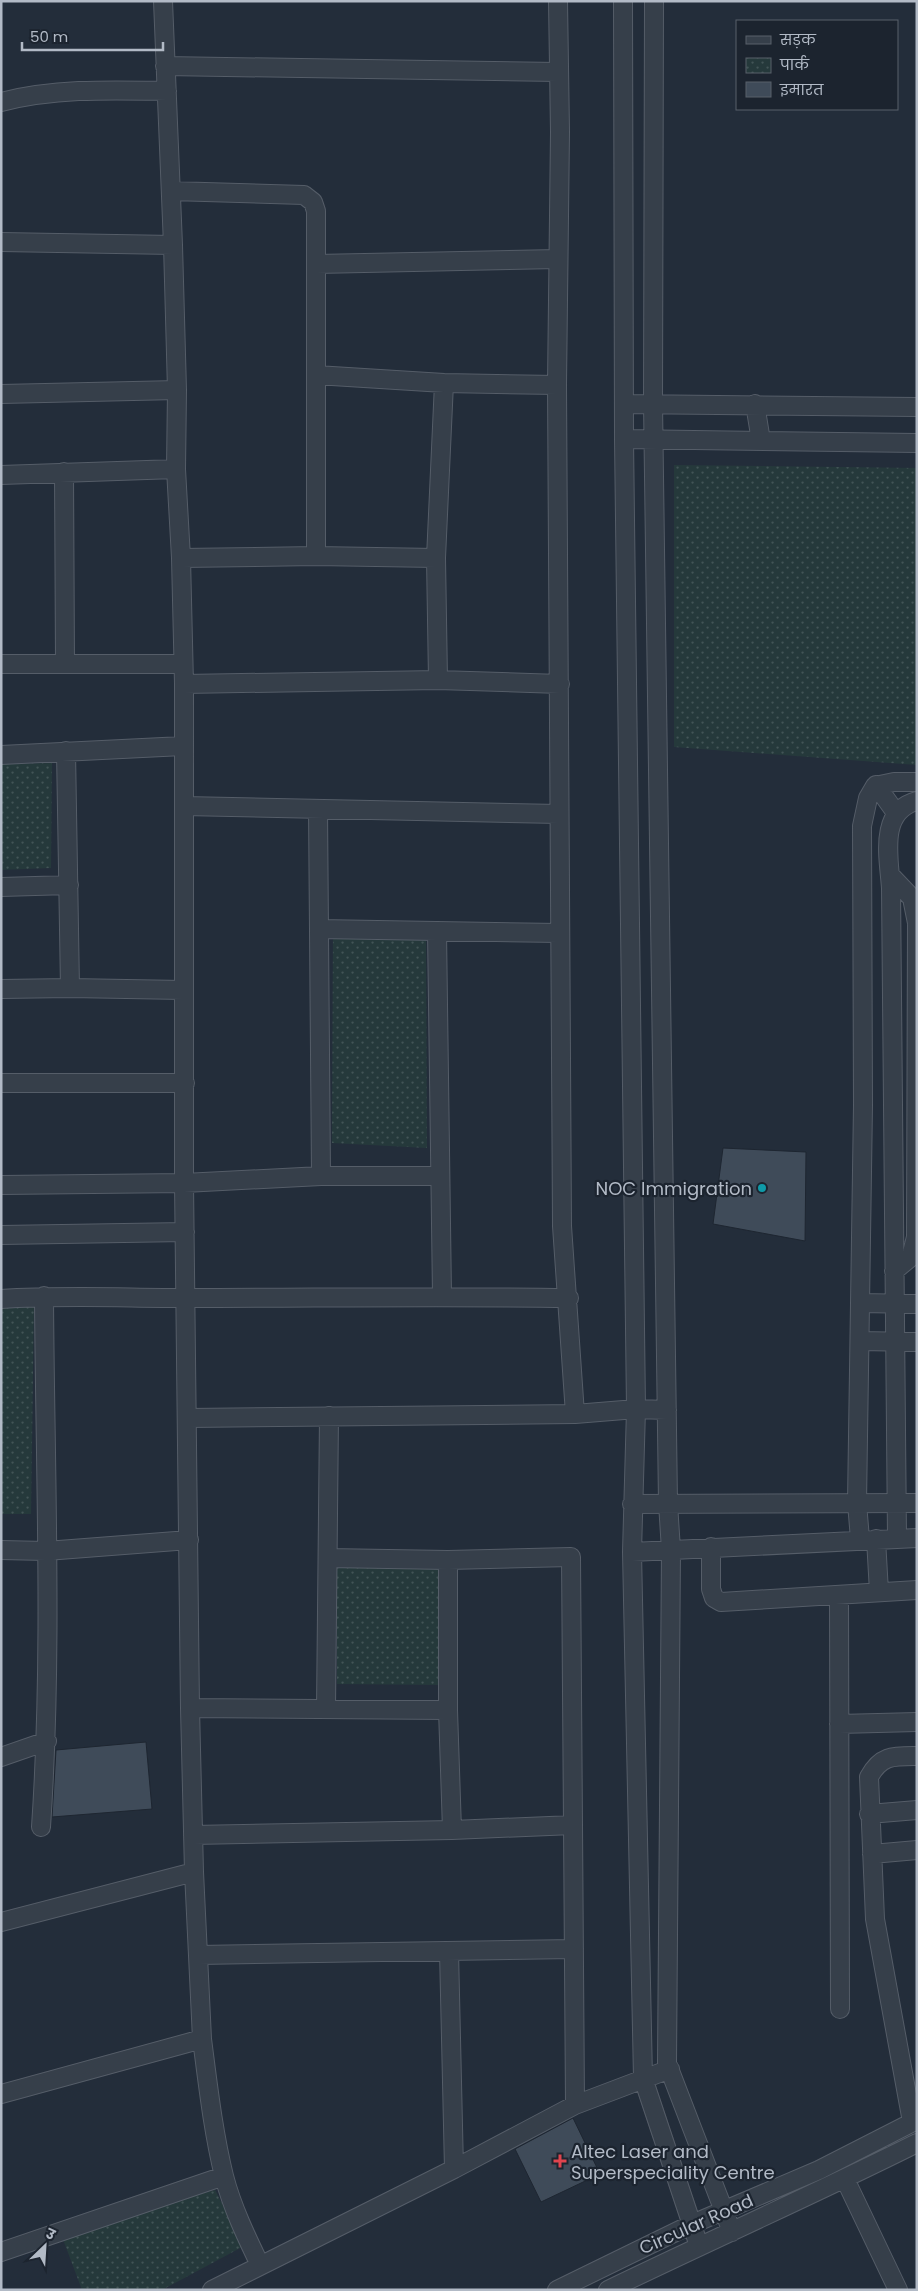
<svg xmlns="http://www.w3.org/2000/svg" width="918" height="2291" viewBox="0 0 918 2291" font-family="Poppins,'Noto Sans Devanagari',sans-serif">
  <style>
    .park { fill: url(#park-dots) }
    .building { fill: #3f4b59; stroke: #1e2631 }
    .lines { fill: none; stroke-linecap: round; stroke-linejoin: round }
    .minor-casing { stroke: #555d68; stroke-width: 20 }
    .minor { stroke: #363f4a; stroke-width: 18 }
    .culture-dot { fill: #0f9aa8; stroke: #1c242f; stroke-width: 2 }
    .health-dot { fill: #e0444e; stroke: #1c242f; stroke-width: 2 }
    .labels { text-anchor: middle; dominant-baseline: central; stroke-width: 4.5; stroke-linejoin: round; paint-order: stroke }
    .poi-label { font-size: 18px; fill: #b2bac6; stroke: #1c242f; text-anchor: end }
    .street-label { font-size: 18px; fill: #b2bac6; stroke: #1c242f }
  </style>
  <defs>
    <pattern id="park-dots" width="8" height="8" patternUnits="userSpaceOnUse" patternTransform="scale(1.25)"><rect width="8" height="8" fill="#25393b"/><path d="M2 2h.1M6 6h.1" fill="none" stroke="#425456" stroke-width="1.8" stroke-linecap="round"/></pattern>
  </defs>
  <rect width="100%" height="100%" fill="#232d3a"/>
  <!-- park -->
  <path class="park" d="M674,465L917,468V765L674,747Z
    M52,763L51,868L1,870V764Z
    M333,931L426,935L427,1148L332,1143Z
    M1,1303H34L31,1514H1Z
    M337,1561H441L440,1685L337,1684Z
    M215,2190L244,2246L162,2290H82L61,2234Z"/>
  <!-- building -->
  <path class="building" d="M723,1148L806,1152L805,1241L713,1224Z
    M146,1742L152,1809L52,1817L56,1750Z
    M573,2118L600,2174L541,2202L515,2149Z"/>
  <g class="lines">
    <!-- minor casing -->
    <g class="minor-casing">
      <path id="minor" d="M558,1L560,132L557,385L562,1226L575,1414
        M623,1L624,439L636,1409L632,1552L643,2078L699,2246
        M654,1L653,403L668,1503L671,1550L667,2063L732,2232
        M165,66L558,72
        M1,102C56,88 111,90 167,91
        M171,191L304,195L313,202L316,211V375
        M1,242L173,245
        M316,264L558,259
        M1,394L177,390
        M625,404L917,407
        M755,404L761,441
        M624,439L917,443
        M64,472L65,663
        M1,475L176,469
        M316,556V375L444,383L557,385
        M181,558L316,556L436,558L438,680
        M436,558L444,383
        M1,664H182
        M184,684L438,680L560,684
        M66,751L70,988
        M1,755L183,746
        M876,785L896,813
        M184,806L559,814
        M318,809L321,1176
        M890,875L912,898L917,923L916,1237L911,1257L894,1271
        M1,887L69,885
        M319,929L559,933
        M437,931L442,1296
        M1,989L70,988L183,990
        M1,1083H185
        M1,1185L184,1183L321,1176H440
        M1,1235L185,1232
        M1,1299C63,1295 125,1298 187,1298C314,1298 441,1296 569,1298
        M861,1303L917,1304
        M860,1341L917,1342
        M188,1418L575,1414L636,1409L667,1410
        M632,1504L917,1503
        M897,1538L891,888C889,858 878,811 917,801
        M860,1539L857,1503L863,1105L862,826L868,798L875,786L894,782H917
        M876,1539L879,1592
        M711,1547V1589L714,1598L721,1602L917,1590
        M1,1550L46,1551L189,1540
        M632,1552L917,1538
        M328,1558L448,1560
        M839,1595L840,2009
        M190,1708L448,1710
        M326,1709L329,1416
        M839,1724L917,1722
        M1,1757L47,1741
        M869,1814L917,1810
        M41,1827C53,1650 45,1473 44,1296
        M452,1830L448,1710V1560L571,1557L573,1825
        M193,1835L452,1830L573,1825L575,2105
        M872,1854L917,1850
        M1,1922L194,1872L190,1708L184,1183V684L181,558L176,469L177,390L173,245L163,1
        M449,1951L454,2169
        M199,1955L574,1949
        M202,2039C208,2085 213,2131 224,2176C232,2207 246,2236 260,2265
        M1,2094L202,2039L194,1872
        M912,2122L875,1919L869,1777C881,1755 893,1756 917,1756
        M845,2179L898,2290
        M1,2252L224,2176
        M212,2290L454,2169L575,2105L670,2069
        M557,2290L690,2225L819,2170L917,2120
        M608,2290C711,2240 815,2194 917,2143"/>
    </g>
    <!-- minor -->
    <use href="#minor" class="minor"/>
  </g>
  <!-- markers -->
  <circle class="culture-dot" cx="762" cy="1188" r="5"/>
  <path class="health-dot" d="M557.5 2153.5h5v5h5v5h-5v5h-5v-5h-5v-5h5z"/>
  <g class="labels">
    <!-- poi labels -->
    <g class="poi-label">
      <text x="752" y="1188">NOC Immigration</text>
      <text x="571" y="2151" text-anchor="start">Altec Laser and<tspan x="571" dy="21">Superspeciality Centre</tspan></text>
    </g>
    <!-- street labels -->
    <g class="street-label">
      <text transform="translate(696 2224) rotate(-24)">Circular Road</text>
    </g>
  </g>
  <!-- border -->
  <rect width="918" height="2291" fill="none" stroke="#b2bac6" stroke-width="5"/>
  <!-- legend -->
  <rect x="736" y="20" width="162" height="90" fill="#1c242f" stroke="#58606b"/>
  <rect x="746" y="36" width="25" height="8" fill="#363f4a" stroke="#58606b"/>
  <text x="780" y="45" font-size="15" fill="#b2bac6">सड़क</text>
  <rect x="746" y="58" width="25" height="15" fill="url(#park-dots)" stroke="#58606b"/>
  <text x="780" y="70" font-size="15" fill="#b2bac6">पार्क</text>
  <rect x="746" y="82" width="25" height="15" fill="#3f4b59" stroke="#58606b"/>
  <text x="780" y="95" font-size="15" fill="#b2bac6">इमारत</text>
  <!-- north arrow -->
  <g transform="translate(45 2246) rotate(25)" stroke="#1c242f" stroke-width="4" paint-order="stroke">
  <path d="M0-4L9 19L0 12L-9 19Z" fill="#b2bac6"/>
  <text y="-8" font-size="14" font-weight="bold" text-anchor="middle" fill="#b2bac6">उ</text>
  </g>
  <!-- scale -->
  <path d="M22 42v8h141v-8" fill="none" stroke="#b2bac6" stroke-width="2.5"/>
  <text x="30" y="42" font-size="15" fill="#b2bac6" stroke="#1c242f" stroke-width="4" paint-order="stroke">50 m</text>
</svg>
